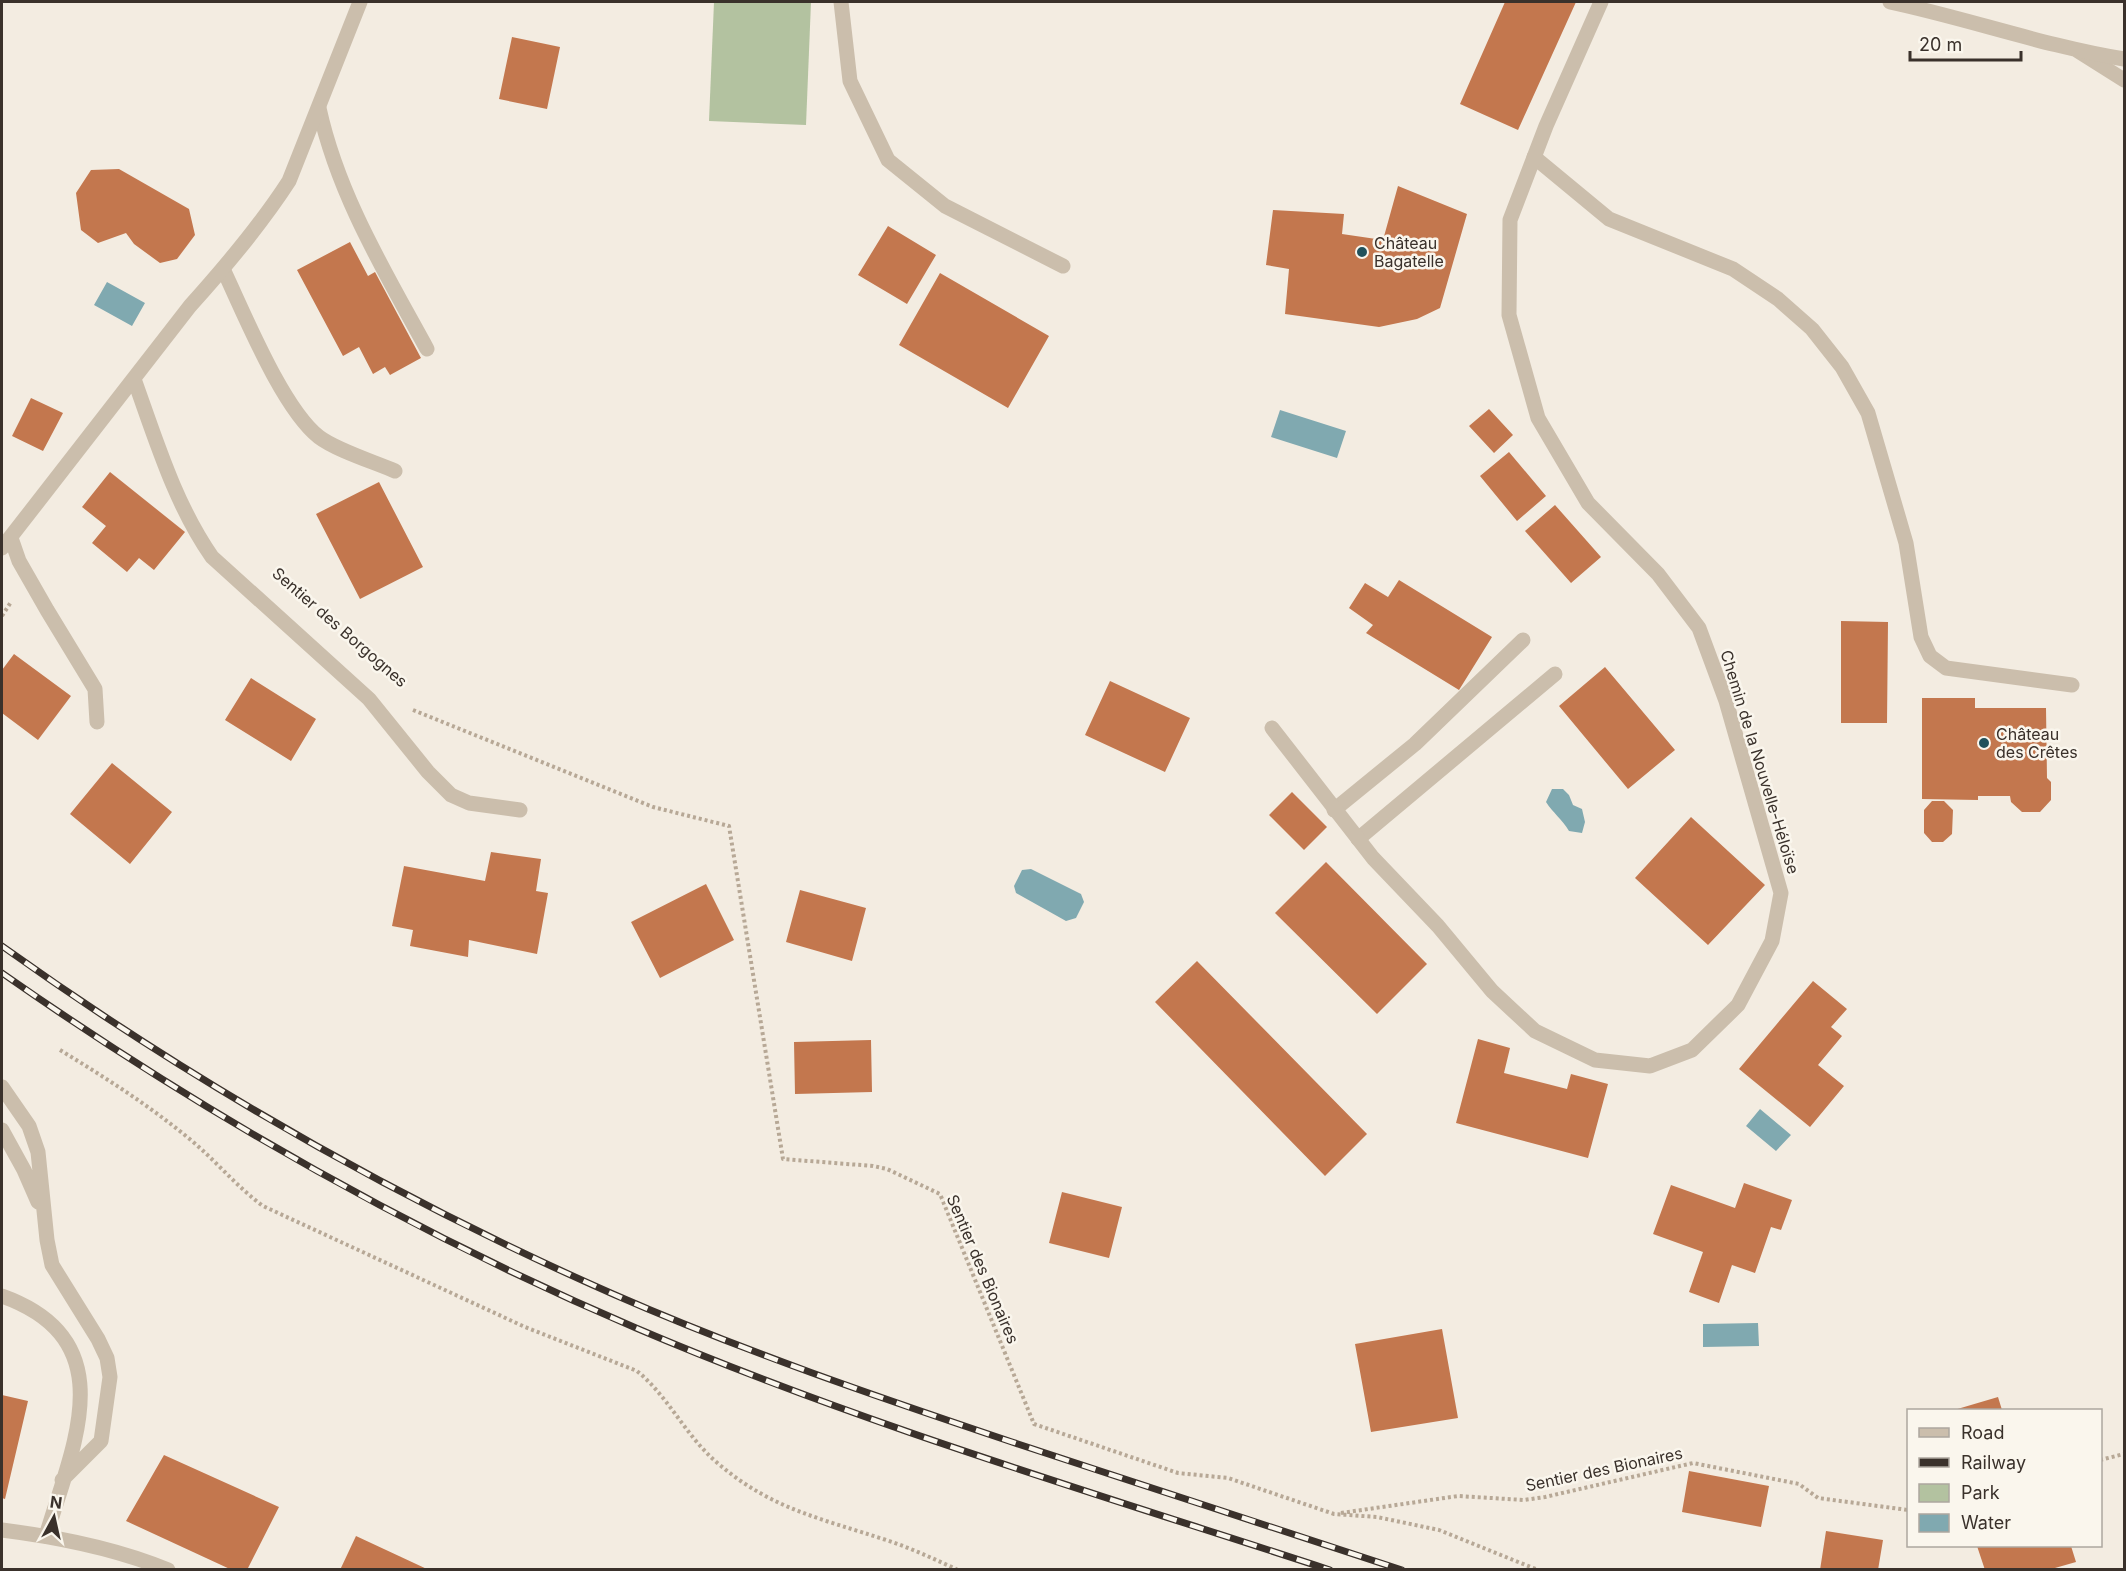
<svg xmlns="http://www.w3.org/2000/svg" width="2126" height="1571" viewBox="0 0 2126 1571" font-family="Inter,sans-serif">
  <style>
    .green { fill: #b3c2a0 }
    .water { fill: #80a9b0 }
    .building { fill: #c3774e }
    .lines { fill: none; stroke-linecap: round; stroke-linejoin: round }
    .path { stroke: #b7a896; stroke-width: 4; stroke-dasharray: 3 3; stroke-linecap: butt }
    .lane { stroke: #cbbeac; stroke-width: 15 }
    .street { stroke: #cbbeac; stroke-width: 15 }
    .rail-casing { stroke: #3a312b; stroke-width: 7 }
    .rail { stroke: #faf6ed; stroke-width: 4.5; stroke-dasharray: 14; stroke-linecap: butt }
    .poi-dot { fill: #21515b; stroke: #faf6ed; stroke-width: 2 }
    .labels { text-anchor: middle; dominant-baseline: central; stroke-width: 5; stroke-linejoin: round; paint-order: stroke }
    .poi-label { font-size: 16px; fill: #3a312b; stroke: #faf6ed; text-anchor: start }
    .street-label { font-size: 16px; fill: #3a312b; stroke: #faf6ed }
  </style>
  <rect width="100%" height="100%" fill="#f3ece1"/>
  <!-- green -->
  <path class="green" d="M714,2H811L806,125L709,121Z"/>
  <!-- water -->
  <path class="water" d="M107,282L145,303L132,326L94,305Z
    M1280,410L1346,431L1337,458L1271,437Z
    M1552,789H1563L1569,795L1573,805L1582,809L1585,822L1582,833L1569,831C1562,819 1553,813 1546,802Z
    M1031,869L1081,894L1084,902L1076,918L1066,921L1016,893L1014,886L1022,870Z
    M1760,1109L1791,1135L1776,1151L1746,1126Z
    M1758,1323L1759,1346L1703,1347V1324Z"/>
  <!-- building -->
  <path class="building" d="M1505,2H1576L1518,130L1460,104Z
    M512,37L560,47L547,109L499,99Z
    M119,169L189,209L195,235L177,259L160,263L134,244L126,233L98,243L81,230L76,193L91,170Z
    M1398,186L1467,214L1440,308L1417,319L1379,327L1285,314L1289,269L1266,265L1273,210L1344,214L1342,234L1383,240Z
    M888,226L936,255L907,304L858,275Z
    M350,242L368,276L375,272L421,358L390,375L385,367L373,374L359,347L343,356L297,270Z
    M940,273L1049,336L1008,408L899,345Z
    M31,398L63,413L43,451L12,436Z
    M1489,409L1513,435L1494,453L1469,426Z
    M1509,452L1546,496L1517,521L1480,476Z
    M110,472L185,532L154,570L139,558L127,572L92,543L106,526L82,507Z
    M379,482L423,567L360,599L316,514Z
    M1555,505L1601,557L1571,583L1525,531Z
    M1399,580L1492,637L1459,690L1366,633L1373,625L1349,608L1365,583L1388,597Z
    M1841,621L1888,622L1887,723H1841Z
    M14,654L71,696L38,740L2,713V670Z
    M1605,667L1675,750L1628,789L1559,706Z
    M251,678L316,719L291,761L225,720Z
    M1110,681L1190,718L1165,772L1085,735Z
    M1922,698H1975V708H2046L2047,778L2051,782V800L2040,812H2022L2011,802L2010,796H1978V800L1922,799Z
    M112,763L172,812L130,864L70,814Z
    M1292,792L1327,827L1304,850L1269,815Z
    M1932,801H1944L1953,810L1952,834L1943,842H1932L1924,833V810Z
    M1691,817L1765,885L1708,945L1635,878Z
    M491,852L541,859L536,891L548,893L537,954L469,940L468,957L410,946L413,930L392,926L404,866L485,881Z
    M1326,862L1427,964L1377,1014L1275,913Z
    M706,884L734,940L660,978L631,922Z
    M800,890L866,908L852,961L786,942Z
    M1197,961L1367,1134L1325,1176L1155,1002Z
    M1813,981L1847,1009L1831,1027L1842,1036L1818,1065L1844,1086L1810,1127L1739,1069Z
    M1478,1039L1510,1048L1504,1073L1567,1089L1571,1074L1608,1084L1588,1158L1456,1123Z
    M871,1040L872,1092L795,1094L794,1042Z
    M1744,1183L1792,1200L1781,1230L1771,1227L1755,1273L1732,1265L1719,1303L1689,1292L1703,1252L1653,1234L1671,1185L1735,1208Z
    M1062,1192L1122,1207L1109,1258L1049,1243Z
    M1442,1329L1458,1418L1371,1432L1355,1344Z
    M2,1395L28,1401L5,1499L2,1498Z
    M1998,1397L2002,1410H1954Z
    M164,1455L279,1507L247,1570H232L126,1521Z
    M1689,1471L1769,1486L1761,1527L1682,1512Z
    M1826,1531L1883,1540L1878,1570H1820Z
    M356,1536L429,1570H340Z
    M1977,1546H2071L2076,1562L2048,1570H1985Z"/>
  <g class="lines">
    <!-- path -->
    <path class="path" d="M2,616L11,602
      M413,710L653,807L729,826L783,1159L873,1166L887,1169L940,1194L1034,1424L1178,1473L1228,1478L1334,1514L1377,1517L1439,1530L1538,1570
      M60,1050C106,1078 150,1106 192,1141C217,1162 237,1187 263,1206L525,1327L637,1371C670,1398 687,1439 721,1466C774,1510 823,1519 886,1540C911,1548 934,1559 958,1570
      M2100,1460L2124,1454
      M1341,1513L1458,1496L1524,1500L1545,1497L1693,1463L1799,1484L1818,1498L1908,1510"/>
    <!-- lane -->
    <path class="lane" d="M841,2L850,81L888,160L945,206L1063,266
      M2078,51L2124,80
      M319,108C338,195 385,272 427,349
      M1534,157L1609,219L1733,269L1778,299L1812,329L1842,367L1868,413L1906,543L1921,637L1930,656L1946,668L2072,685
      M223,269C244,313 282,408 319,437C336,450 374,462 395,471
      M1334,810L1415,744L1523,640
      M1358,839L1555,674
      M2,1087L29,1126L38,1152L47,1240L52,1265L98,1339L107,1358L110,1377L101,1441L62,1480
      M2,1130L24,1170L38,1202
      M2,1296C125,1340 73,1445 46,1536"/>
    <!-- street -->
    <path class="street" d="M1890,2C1969,19 2045,46 2124,59
      M134,379C156,440 175,504 212,557L369,699L428,772L451,795L469,803L520,810
      M11,538L19,561L47,610L95,689L97,722
      M2,548L190,306C226,266 260,226 289,181L360,2
      M1272,728L1373,858L1438,926L1492,991L1535,1031L1595,1060L1650,1066L1692,1050L1738,1005L1772,941L1781,893L1726,701L1699,628L1658,574L1588,503L1538,418L1509,315L1510,220L1546,126L1601,2
      M2,1530C58,1537 115,1548 168,1570"/>
    <!-- rail casing -->
    <g class="rail-casing">
      <path id="rail" d="M2,946C194,1083 397,1199 613,1294C743,1351 878,1397 1012,1442C1142,1485 1272,1527 1402,1570
        M2,973C201,1112 411,1232 636,1328C861,1424 1098,1494 1330,1570"/>
    </g>
    <!-- rail -->
    <use href="#rail" class="rail"/>
  </g>
  <!-- markers -->
  <g class="poi-dot">
    <circle cx="1362" cy="252" r="6"/>
    <circle cx="1984" cy="743" r="6"/>
  </g>
  <g class="labels">
    <!-- poi labels -->
    <g class="poi-label">
      <text x="1374" y="243">Château<tspan x="1374" dy="18">Bagatelle</tspan></text>
      <text x="1996" y="734">Château<tspan x="1996" dy="18">des Crêtes</tspan></text>
    </g>
    <!-- street labels -->
    <g class="street-label">
      <text transform="translate(340 627) rotate(41)">Sentier des Borgognes</text>
      <text transform="translate(1760 762) rotate(73)">Chemin de la Nouvelle-Héloïse</text>
      <text transform="translate(983 1269) rotate(67)">Sentier des Bionaires</text>
      <text transform="translate(1604 1469) rotate(-12)">Sentier des Bionaires</text>
    </g>
  </g>
  <!-- border -->
  <rect width="2126" height="1571" fill="none" stroke="#3a312b" stroke-width="6"/>
  <!-- legend -->
  <rect x="1907" y="1409" width="195" height="138" fill="#faf6ed" stroke="#ada79f" stroke-width="1.5"/>
  <rect x="1919" y="1428" width="30" height="9" fill="#cbbeac" stroke="#ada79f" stroke-width="1.5"/>
  <text x="1961" y="1439" font-size="18" fill="#3a312b">Road</text>
  <rect x="1919" y="1458" width="30" height="9" fill="#3a312b" stroke="#ada79f" stroke-width="1.5"/>
  <text x="1961" y="1469" font-size="18" fill="#3a312b">Railway</text>
  <rect x="1919" y="1484" width="30" height="18" fill="#b3c2a0" stroke="#ada79f" stroke-width="1.5"/>
  <text x="1961" y="1499" font-size="18" fill="#3a312b">Park</text>
  <rect x="1919" y="1514" width="30" height="18" fill="#80a9b0" stroke="#ada79f" stroke-width="1.5"/>
  <text x="1961" y="1529" font-size="18" fill="#3a312b">Water</text>
  <!-- north arrow -->
  <g transform="translate(54 1517) rotate(8)" stroke="#faf6ed" stroke-width="4.5" paint-order="stroke">
  <path d="M0-4.5L10 22L0 15L-10 22Z" fill="#3a312b"/>
  <text y="-9" font-size="16" font-weight="bold" text-anchor="middle" fill="#3a312b">N</text>
  </g>
  <!-- scale -->
  <path d="M1910 51v9h111v-9" fill="none" stroke="#3a312b" stroke-width="3"/>
  <text x="1919" y="51" font-size="18" fill="#3a312b" stroke="#faf6ed" stroke-width="4.5" paint-order="stroke">20 m</text>
</svg>
